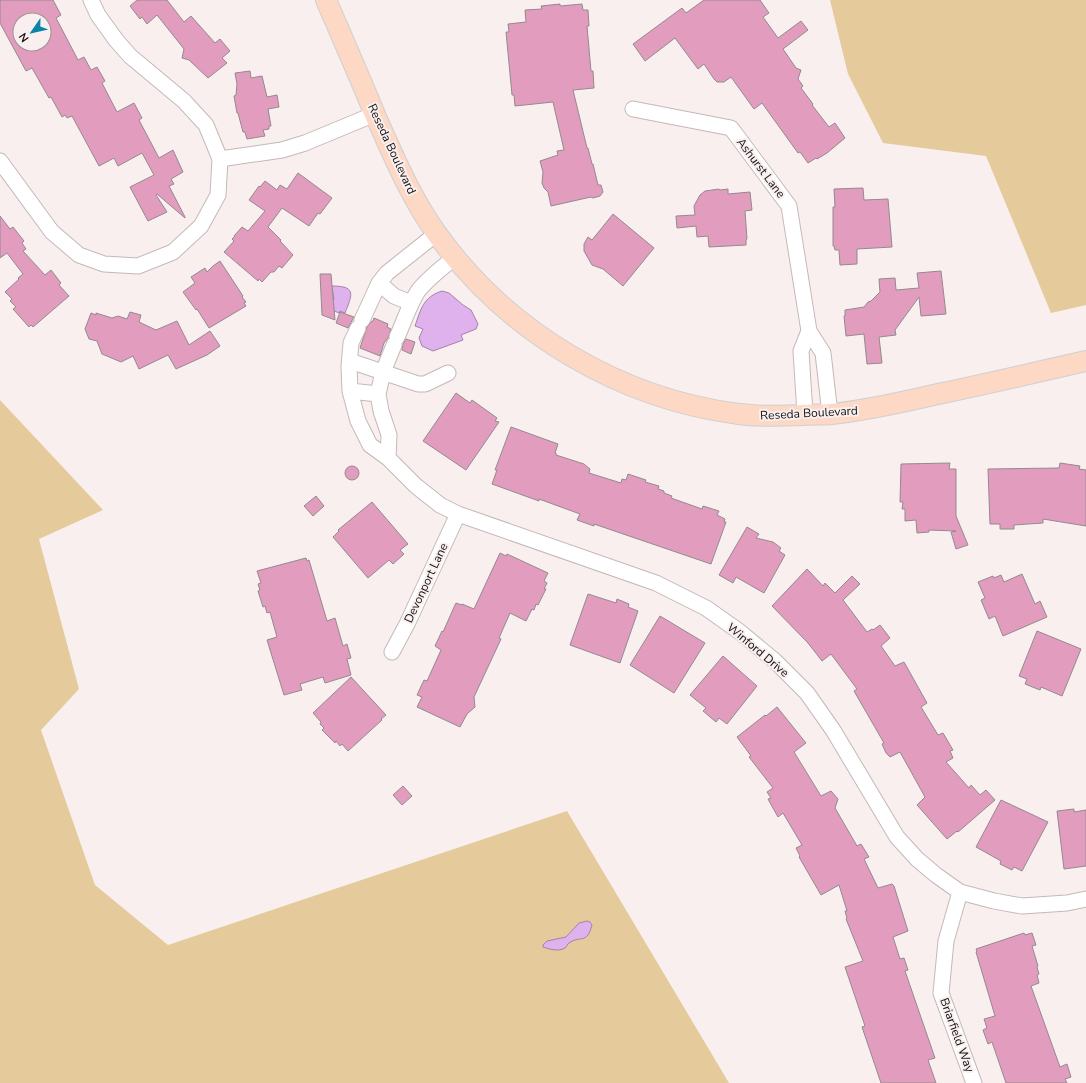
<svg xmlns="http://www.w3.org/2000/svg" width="1086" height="1083" viewBox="0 0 1086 1083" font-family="'Nunito Sans',sans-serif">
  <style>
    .green { fill: #e5ca9c }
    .water { fill: #dfb2ed; stroke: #a282ab }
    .building { fill: #e29cbe; stroke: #938a8e; fill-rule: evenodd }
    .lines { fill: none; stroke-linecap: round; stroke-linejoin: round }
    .minor-casing { stroke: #c3b9b9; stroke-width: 17 }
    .major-casing { stroke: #d0cfcf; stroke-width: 22 }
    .minor { stroke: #fff; stroke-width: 15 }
    .major { stroke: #fdd8c4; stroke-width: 20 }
    .labels { text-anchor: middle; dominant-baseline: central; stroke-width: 4; stroke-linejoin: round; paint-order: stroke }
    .street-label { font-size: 12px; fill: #141111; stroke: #f9efef }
  </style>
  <rect width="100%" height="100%" fill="#f9efef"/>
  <!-- green -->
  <path class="green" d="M830,0H1086V305L1051,313L986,156L883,143L848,74Z
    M0,400L103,510L39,539L79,689L41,730L95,885L168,945L567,811L729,1083H0Z"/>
  <!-- water -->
  <path class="water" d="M331,286C356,286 353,293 345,313L340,311L339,313L330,309L329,299H334L332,288H331Z
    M442,291L449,293L463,305L471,310L478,324L476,329L461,335L463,340L433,351L422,346L419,338L423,329L415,326C421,309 423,297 442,291Z
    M587,921L590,922L592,925C587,945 580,935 569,943C567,944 567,947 565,948C559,952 549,949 543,947V945L547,941L566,937L579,923Z"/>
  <!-- building -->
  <path class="building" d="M0,0H53L61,15L56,18L78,60L84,57L91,70L97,67L105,81L102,83L117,112L134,103L142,118L139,120L159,158L173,150L183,172L171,179L174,184L169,186L185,217V218L157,194L156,195L167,212L148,221L130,187L154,175L142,153L118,166L114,158L99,166L72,116L67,118L65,115L62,117L51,97L49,98L32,68L26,71L0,23ZM20,20H44V44H20Z
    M137,0H167L184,22L191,16L215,43L220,39L230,51L222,58L227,63L208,78L189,60L182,58L184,49L157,15L147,24L142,17L140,19L130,6Z
    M704,0H760L769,13L763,17L778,38L801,21L808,30L783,49L796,68L801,70L798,79L803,86L801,88L813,104L812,105L829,127L835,123L845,138L827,153L817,159L816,158L808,163L800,152L798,153L762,103L754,109L731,77L724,82H717L714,79L704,64L698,69L675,38L645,61L633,44L682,8L686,13Z
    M560,4V6L582,4L583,10H588L589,26H587L591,71H593L594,88L573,90L587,148H588L592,164H593L598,185H601L603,192L600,196L593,198L591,197L551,206L548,192L544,188L542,183L543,172L540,161L558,155L557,151L564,150L553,102L515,106L514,95H512L506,32H509L508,24L526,22L525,10L542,9L541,6Z
    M250,71L251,78L262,76L267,97L277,95L279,107L268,109L271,126H269V129L263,130L265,136L247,139L245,132H243L238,113H237L234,96L236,95L237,84L235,73Z
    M298,173L332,198L320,214L318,213L309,226L282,208L268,227L281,240L280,241L293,255L282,268L279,266L274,272H271L262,282L259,279L258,281L224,252L234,241L232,239L235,236H234L242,227L248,231L265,211L249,200L259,186L260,187L265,181L277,190L280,185L287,189Z
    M863,188L864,200L888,199L892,247L857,249V264L840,265L839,250H835L834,246H833V207H835L834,189Z
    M719,189L720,190L728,189V194L750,192L752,210L745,211L747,239L746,240V245L709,247L708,236L697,237L696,226L677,228L676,216L695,215L694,206L700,195L705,191Z
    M613,214L654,248L623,286L603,269L592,265L584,251V244L588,237L592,240Z
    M0,216L10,229L13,227L24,241L22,243L26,249L23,251L45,275L51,270L61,283L59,285L69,296L33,327L31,325L29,327L13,309L16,307L10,301L12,299L5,292L19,279L18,278L23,274L7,253L0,258Z
    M220,261L243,296L242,297L246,302L244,303L246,306L209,328L197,309L196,310L183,292L195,283L191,277L205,268L207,272L213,266Z
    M941,271L946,314L921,316L919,297L895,330L896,335L879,337L882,363L867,364L864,334L846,336L844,316H845V310L864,307L868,302L871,301L880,292L879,279L895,278L896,290L919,288L917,273Z
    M320,274H331L335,320L322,315Z
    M130,312L141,315L139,322L156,330L177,321L189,345L210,331L220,346L207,355L176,369L168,355L139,369L133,356L121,362L102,354L97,341L89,339L85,329L91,313L96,315V313L112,318L118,316L127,319Z
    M340,312L354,317L348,328L336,323Z
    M374,318L388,324L387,327L391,329L388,338L384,343L380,356L360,348L367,327L372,321H373Z
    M406,339L415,342L411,354L402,350L403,344Z
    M456,393L470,403L472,400L497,418L495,421L499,422L466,470L423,441Z
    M511,427L558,444L555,453H556V455L584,464L590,469L589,473L621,483L622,479L626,480L628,474L646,480L645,482L659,486L658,489L664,491V493L672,496L671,498L702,509L703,506L719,511L717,515L725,519L724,522H726L711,564L594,524V526L577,520L580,514L539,499V501L492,484L497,470H495Z
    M950,463L949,469H956V516L968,545L956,549L951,532L956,531L929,530V532L917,533L916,520L905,521V509H902L903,502H900L901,464Z
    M1060,463L1080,466L1079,469L1086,470V526L1043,519V523L1014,525V529H1000V524H990L988,469L1059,468Z
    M345 473a7 7 0 1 1 14 0a7 7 0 1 1-14 0Z
    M316,496L324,506L313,516L304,506Z
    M372,502L408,544L400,550L404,554L393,564L389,560L368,578L333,537L339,531L338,530Z
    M747,527L759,534L756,538L773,542L781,548L779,551L785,555L764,593L736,577L733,583L719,575Z
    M500,553L506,556L507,554L548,573L544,581L547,583L544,589H546L538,605L536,604L534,610L532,609L526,621L510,613L499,638L501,639L474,697L475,707L467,714L460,727L417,707L422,697L417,695L424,680L427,681L441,650L435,646L442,631L443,632L455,605L456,603L462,605V604L474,609Z
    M306,558L307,561L309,560L327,621L335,618L343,646L347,644L351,658L347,659L351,675L325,683L323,677L300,684L302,690L284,695L267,640L277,637L270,612L267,613L265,606L263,607L258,591L260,590L258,584L261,583L257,571Z
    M807,569L823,586L825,583L835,593L852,576L860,584L843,600L867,632L872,629L873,630L880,625L890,638L881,646L895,666L904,662L927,703L921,707L938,735L943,733L953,750L950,751L953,758L946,762L969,788L971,785L980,795L986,790L995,800L958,832L957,831L947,839L917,805L925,797L900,752L890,757L886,753L882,744L884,743L854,691L857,689L831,654L822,661L808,643L772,606Z
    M1022,574L1035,604L1040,601L1047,617L1003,636L995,616L989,619L981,600L985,598L978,582L993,576L994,578L1001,575L1004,582Z
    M588,594L616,603L617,599L629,604L628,607L638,611L620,663L570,645Z
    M660,616L705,643L674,693L630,665Z
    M1037,631L1081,649L1062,696L1041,687L1040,690L1025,684L1027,679L1019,676Z
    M723,656L757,686L727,724L719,718L716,722L703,711L706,708L690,695Z
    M351,677L386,715L381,719L382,720L348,751L342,744L340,746L336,741L335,743L322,730L324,728L320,724L321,722L313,713Z
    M777,707L806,743L794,752L821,796L831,791L838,799L835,808L857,846L861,844L869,857L864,859L878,888L892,884L894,886L908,931L893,937L900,959L904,958L908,970L905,971L935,1058L928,1060L936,1083H881L862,1027L865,1026L845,967L863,961L846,919L847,918L845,911H847L839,885L821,895L799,857L800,856L796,848L802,845L783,813L778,817L768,799L771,798L767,792L773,788L749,757L751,756L737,737L765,715L766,716Z
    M403,786L412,796L402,805L393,795Z
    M1001,800L1048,822L1022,871L1014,867L1012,870L1000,864L1001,861L976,847Z
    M1074,809V812L1086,810V866L1064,869L1057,811Z
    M1024,933L1025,935L1032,933L1036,945L1032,946L1038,966L1037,967L1039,974L1037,975L1039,983L1031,986L1060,1067L1067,1064L1071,1077L1065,1079L1067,1083H1006L992,1042L988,1044L983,1030L987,1028L984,1019L995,1016L976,952H977L976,949Z"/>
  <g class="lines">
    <!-- minor casing -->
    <g class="minor-casing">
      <path id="minor" d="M633,109L731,128L789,206L809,331
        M220,159L282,150L305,143L375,114
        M0,161L52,232L79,255L104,264L138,266L173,252L201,226L218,195L220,159L206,125L184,101L130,56L116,40L98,15L91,0
        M379,283L394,296L411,303
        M362,320L379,283L387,273L436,234
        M358,328L351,343L349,366L350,391L358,421L370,445L388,458L416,486L440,505L458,514L656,583L706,608L740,632L775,661L807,693L833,730L897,837L917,859L936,875L960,892L994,901L1022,906L1067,903L1086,899
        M397,337C404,322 409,305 418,291C428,278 442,268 455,257
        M350,361L418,384H425L448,373
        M350,391L378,394
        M805,414L801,351L809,331L823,353L830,414
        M388,458L389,435L381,411L378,394L383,372L394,345
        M392,652L407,624L458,514
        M960,892L946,941L941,993L974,1083"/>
    </g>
    <!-- major casing -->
    <g class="major-casing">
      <path id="major" d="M326,0C343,39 360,78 376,117C394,157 411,198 437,234C507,332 620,399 739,414C761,417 782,416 803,415C813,414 822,415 832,414C870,410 906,401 943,393C990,383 1038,372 1086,361"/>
    </g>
    <!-- minor -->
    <use href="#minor" class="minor"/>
    <!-- major -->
    <use href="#major" class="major"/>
  </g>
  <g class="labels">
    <!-- street labels -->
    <g class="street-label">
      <text transform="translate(392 149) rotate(65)">Reseda Boulevard</text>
      <text transform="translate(761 168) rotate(53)">Ashurst Lane</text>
      <text transform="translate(809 413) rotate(-3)">Reseda Boulevard</text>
      <text transform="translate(426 583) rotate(-65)">Devonport Lane</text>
      <text transform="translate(758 650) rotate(40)">Winford Drive</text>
      <text transform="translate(957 1035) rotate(70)">Briarfield Way</text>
    </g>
  </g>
  <!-- north arrow -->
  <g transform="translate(32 32) rotate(236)"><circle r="19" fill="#f9efef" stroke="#9d9696"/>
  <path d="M0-3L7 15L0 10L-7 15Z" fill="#0983a8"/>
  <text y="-6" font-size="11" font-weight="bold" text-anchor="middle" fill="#141111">N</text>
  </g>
</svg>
